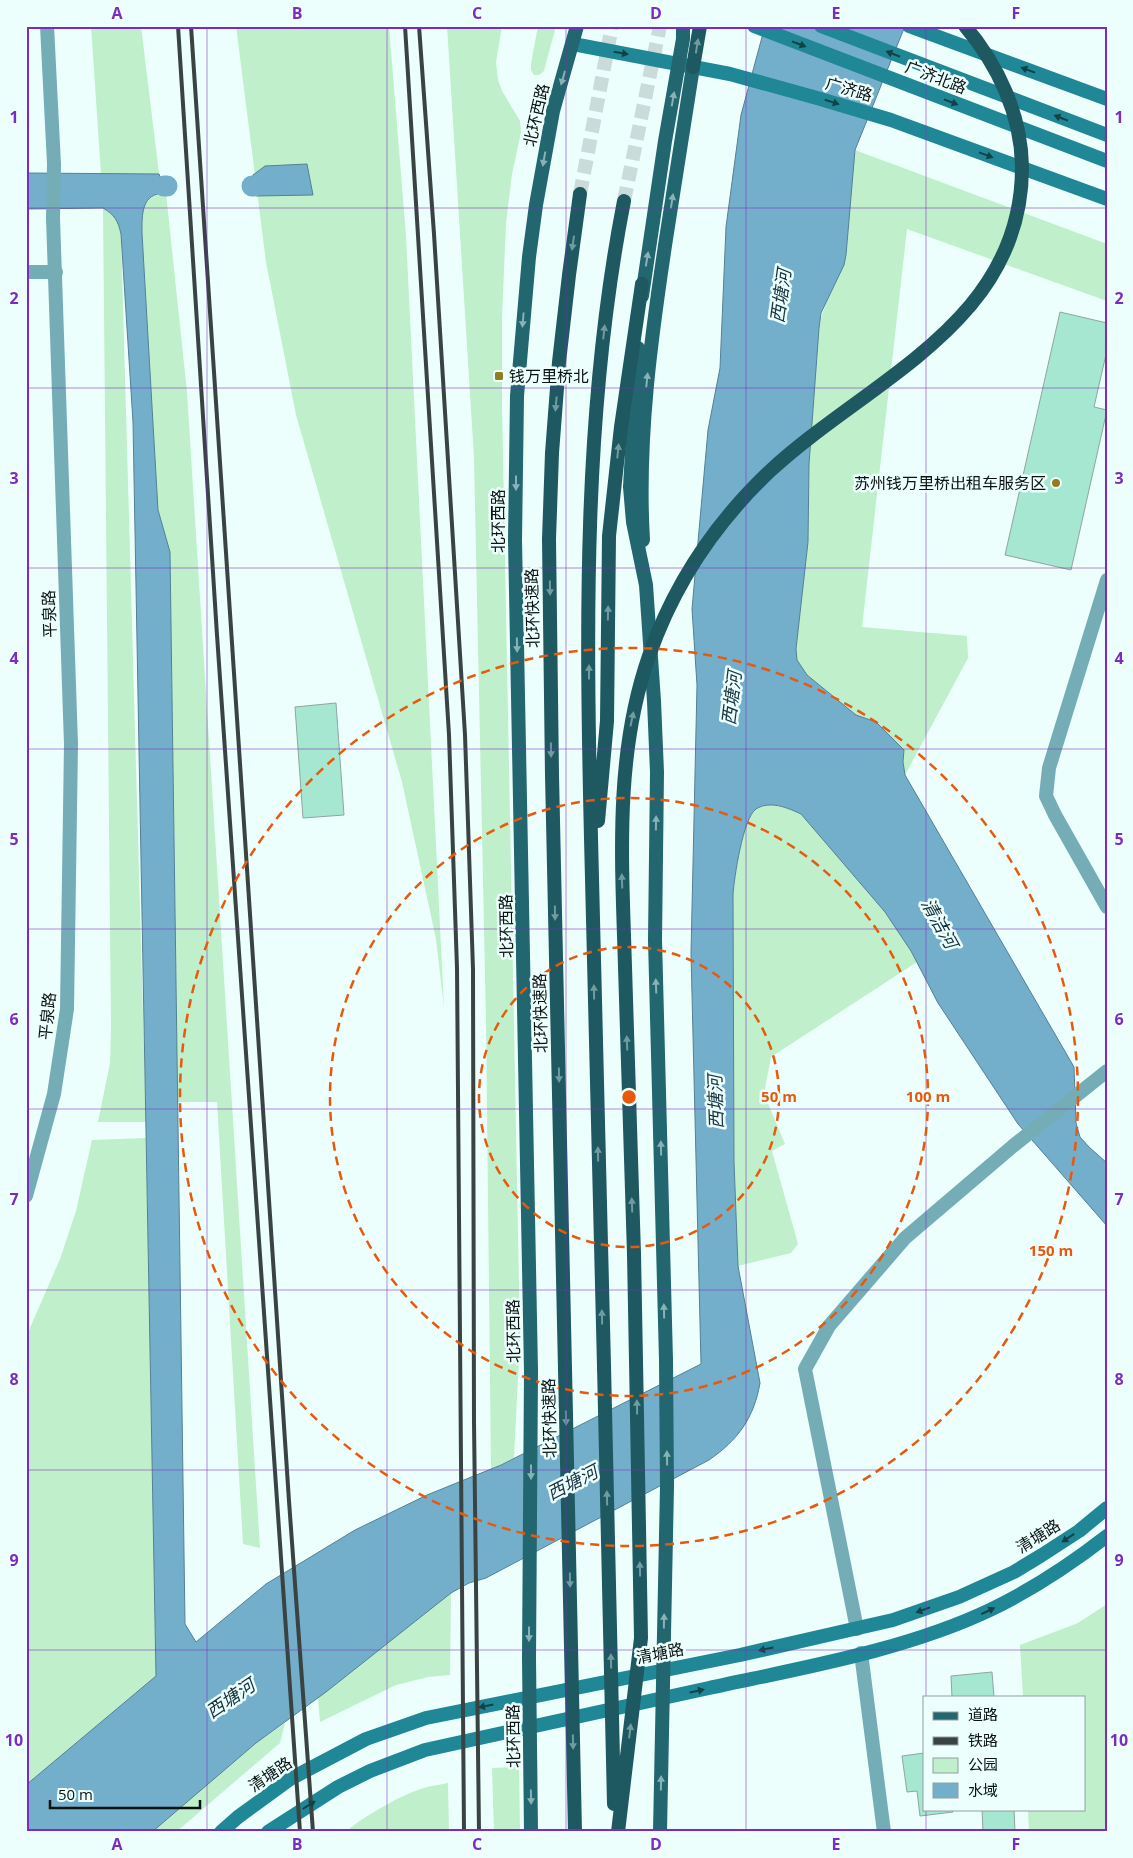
<svg xmlns="http://www.w3.org/2000/svg" width="1133" height="1858" viewBox="0 0 1133 1858" font-family="'Open Sans','Noto Sans SC',sans-serif">
  <style>
    .green { fill: #c0efcb }
    .water { fill: #73afcb; stroke: #548094 }
    .lines { fill: none; stroke-linecap: round; stroke-linejoin: round }
    .canal { stroke: #73afcb; stroke-width: 21 }
    .building { fill: #a5e7d0; stroke: #91a59d }
    .trunk-tunnel { stroke: #cadbda; stroke-width: 14; stroke-dasharray: 14 7; stroke-linecap: butt }
    .minor { stroke: #75adb7; stroke-width: 14 }
    .tertiary { stroke: #75adb7; stroke-width: 14 }
    .secondary { stroke: #1f8796; stroke-width: 14 }
    .primary { stroke: #226670; stroke-width: 14 }
    .trunk { stroke: #1e5861; stroke-width: 14 }
    .rail { stroke: #394342; stroke-width: 4 }
    .primary-bridge { stroke: #226670; stroke-width: 14 }
    .trunk-bridge { stroke: #1e5861; stroke-width: 14 }
    .oneway { fill: #124147 }
    .oneway2 { fill: #709b9f }
    .oneway3 { fill: #87b2b6 }
    .grid { fill: none; stroke: #7b2cbf; stroke-width: 1; stroke-opacity: 0.55 }
    .ring { fill: none; stroke: #e8590c; stroke-width: 2.5; stroke-dasharray: 9 6 }
    .poi-dot { fill: #947c23; stroke: #ecfffd; stroke-width: 2 }
    .labels { text-anchor: middle; dominant-baseline: central; stroke-width: 5; stroke-linejoin: round; paint-order: stroke }
    .street-label { font-size: 16px; fill: #0a1212; stroke: #ecfffd }
    .poi-label { font-size: 16px; fill: #0a1212; stroke: #ecfffd; text-anchor: start }
    .water-label { font-size: 18px; font-style: italic; fill: #163340; stroke: #ecfffd }
    .centre { fill: #e8590c; stroke: #ecfffd; stroke-width: 2.5 }
    .ring-label { font-size: 15px; text-anchor: middle; font-weight: bold; fill: #e8590c; stroke: #ecfffd; stroke-width: 5; stroke-linejoin: round; paint-order: stroke }
    .neatline { fill: none; stroke: #7b2cbf; stroke-width: 2 }
    .grid-label { font-size: 16px; text-anchor: middle; font-weight: bold; fill: #7b2cbf }
  </style>
  <rect width="100%" height="100%" fill="#ecfffd"/>
  <!-- green -->
  <path class="green" d="M91,26H141L159,174H101Z
    M236,26H389L406,236L444,1008L436,939L402,782L296,415L266,262Z
    M447,26H502L496,62L498,80L502,91L520,121L521,132L512,174L506,223L502,318V405L520,1337L514,1458L491,1469L486,1021L474,458Z
    M538,26H556L544,71L539,75H534L531,70V64Z
    M855,150L1107,244V301L907,229L862,627L967,636L968,658L905,775L903,762L904,750L876,722L856,715L807,675L797,660L796,649L808,542L809,464L819,328C823,302 840,280 846,255Z
    M162,193H166L187,392L260,1548L243,1544L217,1102H178L170,552L158,510L142,233C142,212 139,200 162,193Z
    M103,208C115,215 118,221 121,234L146,1122H98L110,1063L111,1029Z
    M771,805L787,808L801,814C841,860 890,908 917,962L771,1057L764,1094L785,1144L772,1151L798,1244L791,1253L738,1266L734,1162L733,895C734,878 743,819 756,809C760,806 766,806 771,805Z
    M146,1138L156,1676L26,1785V1337L60,1259L76,1211L92,1140Z
    M451,1593L450,1675L428,1677L396,1685L320,1722L318,1698Z
    M1107,1604V1832H1029L1028,1809H1084V1697H1023L1020,1645L1078,1623Z
    M285,1723L280,1743L176,1832H152L256,1743Z
    M519,1767L520,1832H494L492,1768Z
    M448,1783L449,1832H345C365,1816 400,1795 424,1788C432,1785 440,1785 448,1783Z"/>
  <!-- water -->
  <path class="water" d="M765,26H905L855,150L846,255L844,265L821,313L819,328L809,464L808,542L796,649L797,660L807,675L856,715L876,722L904,750L903,762L905,775L1074,1067L1076,1123L1080,1137L1089,1147L1107,1163V1226L1018,1124L938,1003L911,951L885,912L801,814C788,808 770,800 756,809C743,818 734,878 733,895L734,1162L738,1266L760,1383C754,1418 738,1440 709,1460L486,1578L469,1583L451,1593L326,1692L256,1743L152,1832H26V1785L156,1676L133,422L121,234C118,221 115,215 103,208L26,209V173L159,174L166,193C141,193 142,214 142,233L158,510L170,552L185,1624L196,1642L266,1584L355,1530L427,1495L501,1465L701,1364L691,953L697,685L692,609L708,430L720,368L726,227L741,115Z
    M307,164L313,195L256,196L253,175L265,166Z"/>
  <g class="lines">
    <!-- canal -->
    <path class="canal" d="M164,186H167
      M252,186H254"/>
  </g>
  <!-- building -->
  <path class="building" d="M1060,312L1107,323V350L1094,407L1107,410L1071,570L1005,555Z
    M336,703L344,815L303,818L295,707Z
    M992,1672L994,1697H952L951,1676Z
    M924,1753V1809H952L953,1812L920,1816L917,1791L907,1792L902,1756Z
    M982,1809H1014L1015,1832H983Z"/>
  <g class="lines">
    <!-- trunk-tunnel -->
    <path class="trunk-tunnel" d="M580,194L612,26
      M624,201L660,26"/>
    <!-- minor -->
    <path class="minor" d="M1107,580L1049,768L1046,796L1055,815L1107,907
      M857,1629L805,1369L829,1326L905,1238L1013,1146L1107,1071
      M861,1653L884,1832"/>
    <!-- tertiary -->
    <path class="tertiary" d="M26,272H56
      M26,1196L54,1094L67,1009L71,744L53,218L54,164L47,26"/>
    <!-- secondary -->
    <path class="secondary" d="M754,26L1107,161
      M821,26L1107,135
      M909,26L1107,99
      M573,44L730,74L817,98L891,120L1107,199
      M221,1832L238,1817L290,1779L366,1739L426,1718L740,1655L893,1620L959,1597L1014,1572L1042,1555L1079,1531L1107,1508
      M268,1832L338,1787L370,1771L425,1750C519,1729 614,1709 709,1688C801,1668 907,1650 992,1609C1033,1589 1071,1564 1107,1536"/>
    <!-- primary -->
    <path class="primary" d="M642,296L665,141L683,39V26
      M638,348L630,487L633,522L646,585L654,701L657,772L655,940L666,1360
      M643,540C637,439 651,338 666,239C675,181 684,124 693,67
      M531,1371L515,540L517,396L529,257L536,205L553,111L577,26"/>
    <!-- trunk -->
    <path class="trunk" d="M693,67L700,26
      M598,821L607,721L609,536L621,427L642,284
      M634,1254L636,1361
      M604,1366C599,1190 595,1014 591,838C586,625 583,410 624,201
      M565,1369L552,775L549,539L552,453L559,362L569,275L580,194"/>
    <!-- rail -->
    <path class="rail" d="M178,26L217,635L300,1832
      M191,26L289,1501L313,1832
      M405,26L449,735L457,968L464,1832
      M419,26L434,234L465,735L473,969L474,1422L479,1832"/>
    <!-- primary-bridge -->
    <path class="primary-bridge" d="M531,1371L529,1658L531,1832
      M660,1832L667,1486L666,1360"/>
    <!-- trunk-bridge -->
    <path class="trunk-bridge" d="M634,1254C631,1159 628,1063 625,967C622,863 614,756 649,656C674,584 715,523 770,471C869,379 1023,323 1022,166C1021,114 998,65 965,26
      M604,1366L614,1804
      M565,1369L575,1832
      M618,1832L641,1638L636,1361"/>
  </g>
  <!-- one-way arrows -->
  <defs><path id="oneway-solid" d="M-6-.8H1V-3.2L6.5 0L1 3.2V.8H-6Z" transform="scale(1.25)"/></defs>
  <g class="oneway">
    <use href="#oneway-solid" transform="translate(799 44) rotate(21)"/>
    <use href="#oneway-solid" transform="translate(621 53) rotate(10)"/>
    <use href="#oneway-solid" transform="translate(893 54) rotate(-159)"/>
    <use href="#oneway-solid" transform="translate(1028 70) rotate(-160)"/>
    <use href="#oneway-solid" transform="translate(832 102) rotate(17)"/>
    <use href="#oneway-solid" transform="translate(951 102) rotate(21)"/>
    <use href="#oneway-solid" transform="translate(1061 118) rotate(-159)"/>
    <use href="#oneway-solid" transform="translate(986 155) rotate(20)"/>
    <use href="#oneway-solid" transform="translate(1068 1538) rotate(146)"/>
    <use href="#oneway-solid" transform="translate(923 1610) rotate(160)"/>
    <use href="#oneway-solid" transform="translate(988 1611) rotate(-25)"/>
    <use href="#oneway-solid" transform="translate(766 1649) rotate(168)"/>
    <use href="#oneway-solid" transform="translate(697 1691) rotate(-12)"/>
    <use href="#oneway-solid" transform="translate(486 1706) rotate(169)"/>
    <use href="#oneway-solid" transform="translate(309 1805) rotate(-32)"/>
  </g>
  <g class="oneway2">
    <use href="#oneway-solid" transform="translate(697 46) rotate(-81)"/>
    <use href="#oneway-solid" transform="translate(573 243) rotate(98)"/>
    <use href="#oneway-solid" transform="translate(604 332) rotate(-84)"/>
    <use href="#oneway-solid" transform="translate(556 404) rotate(95)"/>
    <use href="#oneway-solid" transform="translate(618 451) rotate(-84)"/>
    <use href="#oneway-solid" transform="translate(550 588) rotate(89)"/>
    <use href="#oneway-solid" transform="translate(608 613) rotate(-89)"/>
    <use href="#oneway-solid" transform="translate(589 672) rotate(-90)"/>
    <use href="#oneway-solid" transform="translate(632 719) rotate(-78)"/>
    <use href="#oneway-solid" transform="translate(551 750) rotate(89)"/>
    <use href="#oneway-solid" transform="translate(622 881) rotate(-92)"/>
    <use href="#oneway-solid" transform="translate(555 913) rotate(89)"/>
    <use href="#oneway-solid" transform="translate(594 992) rotate(-91)"/>
    <use href="#oneway-solid" transform="translate(627 1043) rotate(-92)"/>
    <use href="#oneway-solid" transform="translate(559 1075) rotate(89)"/>
    <use href="#oneway-solid" transform="translate(598 1154) rotate(-91)"/>
    <use href="#oneway-solid" transform="translate(632 1205) rotate(-92)"/>
    <use href="#oneway-solid" transform="translate(602 1317) rotate(-91)"/>
    <use href="#oneway-solid" transform="translate(637 1407) rotate(-91)"/>
    <use href="#oneway-solid" transform="translate(566 1418) rotate(89)"/>
    <use href="#oneway-solid" transform="translate(607 1498) rotate(-91)"/>
    <use href="#oneway-solid" transform="translate(640 1569) rotate(-91)"/>
    <use href="#oneway-solid" transform="translate(570 1580) rotate(89)"/>
    <use href="#oneway-solid" transform="translate(611 1661) rotate(-91)"/>
    <use href="#oneway-solid" transform="translate(630 1731) rotate(-83)"/>
    <use href="#oneway-solid" transform="translate(573 1742) rotate(89)"/>
  </g>
  <g class="oneway3">
    <use href="#oneway-solid" transform="translate(563 78) rotate(106)"/>
    <use href="#oneway-solid" transform="translate(673 99) rotate(-80)"/>
    <use href="#oneway-solid" transform="translate(544 159) rotate(100)"/>
    <use href="#oneway-solid" transform="translate(672 201) rotate(-81)"/>
    <use href="#oneway-solid" transform="translate(647 259) rotate(-81)"/>
    <use href="#oneway-solid" transform="translate(523 320) rotate(95)"/>
    <use href="#oneway-solid" transform="translate(647 380) rotate(-84)"/>
    <use href="#oneway-solid" transform="translate(516 483) rotate(90)"/>
    <use href="#oneway-solid" transform="translate(517 645) rotate(89)"/>
    <use href="#oneway-solid" transform="translate(656 823) rotate(-89)"/>
    <use href="#oneway-solid" transform="translate(656 986) rotate(-92)"/>
    <use href="#oneway-solid" transform="translate(661 1148) rotate(-91)"/>
    <use href="#oneway-solid" transform="translate(664 1311) rotate(-91)"/>
    <use href="#oneway-solid" transform="translate(667 1458) rotate(-91)"/>
    <use href="#oneway-solid" transform="translate(531 1472) rotate(90)"/>
    <use href="#oneway-solid" transform="translate(664 1621) rotate(-89)"/>
    <use href="#oneway-solid" transform="translate(529 1634) rotate(90)"/>
    <use href="#oneway-solid" transform="translate(661 1783) rotate(-89)"/>
    <use href="#oneway-solid" transform="translate(531 1797) rotate(89)"/>
  </g>
  <!-- grid -->
  <path class="grid" d="M207,26V1832M387,26V1832M566,26V1832M746,26V1832M926,26V1697M26,208H1107M26,388H1107M26,568H1107M26,749H1107M26,929H1107M26,1109H1107M26,1290H1107M26,1470H1107M26,1650H1107M926,1809V1832"/>
  <!-- distance rings -->
  <g class="ring">
    <circle cx="629" cy="1097" r="150"/>
    <circle cx="629" cy="1097" r="299"/>
    <circle cx="629" cy="1097" r="449"/>
  </g>
  <!-- markers -->
  <g class="poi-dot">
    <rect x="494" y="371" width="10" height="10" rx="2.5"/>
    <circle cx="1056" cy="483" r="5"/>
  </g>
  <g class="labels">
    <!-- street labels -->
    <g class="street-label">
      <text transform="translate(936 77) rotate(21)">广济北路</text>
      <text transform="translate(849 89) rotate(16)">广济路</text>
      <text transform="translate(536 115) rotate(-77)">北环西路</text>
      <text transform="translate(498 521) rotate(-90)">北环西路</text>
      <text transform="translate(532 608) rotate(-91)">北环快速路</text>
      <text transform="translate(49 614) rotate(-92)">平泉路</text>
      <text transform="translate(506 926) rotate(-91)">北环西路</text>
      <text transform="translate(540 1013) rotate(-91)">北环快速路</text>
      <text transform="translate(47 1016) rotate(-84)">平泉路</text>
      <text transform="translate(513 1331) rotate(-91)">北环西路</text>
      <text transform="translate(549 1418) rotate(-91)">北环快速路</text>
      <text transform="translate(1038 1536) rotate(-32)">清塘路</text>
      <text transform="translate(660 1653) rotate(-11)">清塘路</text>
      <text transform="translate(513 1736) rotate(-91)">北环西路</text>
      <text transform="translate(270 1774) rotate(-34)">清塘路</text>
    </g>
    <!-- poi labels -->
    <g class="poi-label">
      <text x="509" y="376">钱万里桥北</text>
      <text x="1046" y="483" text-anchor="end">苏州钱万里桥出租车服务区</text>
    </g>
    <!-- water labels -->
    <g class="water-label">
      <text transform="translate(780 296) rotate(-82)">西塘河</text>
      <text transform="translate(731 698) rotate(-83)">西塘河</text>
      <text transform="translate(940 923) rotate(61)">清洁河</text>
      <text transform="translate(715 1102) rotate(-92)">西塘河</text>
      <text transform="translate(572 1482) rotate(-27)">西塘河</text>
      <text transform="translate(230 1698) rotate(-34)">西塘河</text>
    </g>
  </g>
  <circle cx="629" cy="1097" r="8" class="centre"/>
  <g class="ring-label">
    <text x="779" y="1102">50 m</text>
    <text x="928" y="1102">100 m</text>
    <text x="1051" y="1256">150 m</text>
  </g>
  <!-- border -->
  <rect width="1133" height="1858" fill="none" stroke="#ecfffd" stroke-width="55"/>
  <!-- legend -->
  <rect x="923" y="1696" width="162" height="115" fill="#ecfffd" stroke="#92a09f"/>
  <rect x="933" y="1712" width="25" height="8" fill="#226670" stroke="#92a09f"/>
  <text x="968" y="1720" font-size="15" fill="#0a1212">道路</text>
  <rect x="933" y="1737" width="25" height="8" fill="#394342" stroke="#92a09f"/>
  <text x="968" y="1746" font-size="15" fill="#0a1212">铁路</text>
  <rect x="933" y="1758" width="25" height="15" fill="#c0efcb" stroke="#92a09f"/>
  <text x="968" y="1770" font-size="15" fill="#0a1212">公园</text>
  <rect x="933" y="1783" width="25" height="15" fill="#73afcb" stroke="#92a09f"/>
  <text x="968" y="1796" font-size="15" fill="#0a1212">水域</text>
  <!-- scale -->
  <path d="M50 1800v8h150v-8" fill="none" stroke="#0a1212" stroke-width="2.5"/>
  <text x="58" y="1800" font-size="15" fill="#0a1212" stroke="#ecfffd" stroke-width="4" paint-order="stroke">50 m</text>
  <rect x="28" y="28" width="1078" height="1802" class="neatline"/>
  <g class="grid-label">
    <text x="117" y="19">A</text>
    <text x="297" y="19">B</text>
    <text x="477" y="19">C</text>
    <text x="656" y="19">D</text>
    <text x="836" y="19">E</text>
    <text x="1016" y="19">F</text>
    <text x="14" y="123">1</text>
    <text x="1119" y="123">1</text>
    <text x="14" y="304">2</text>
    <text x="1119" y="304">2</text>
    <text x="14" y="484">3</text>
    <text x="1119" y="484">3</text>
    <text x="14" y="664">4</text>
    <text x="1119" y="664">4</text>
    <text x="14" y="845">5</text>
    <text x="1119" y="845">5</text>
    <text x="14" y="1025">6</text>
    <text x="1119" y="1025">6</text>
    <text x="14" y="1205">7</text>
    <text x="1119" y="1205">7</text>
    <text x="14" y="1385">8</text>
    <text x="1119" y="1385">8</text>
    <text x="14" y="1566">9</text>
    <text x="1119" y="1566">9</text>
    <text x="14" y="1746">10</text>
    <text x="1119" y="1746">10</text>
    <text x="117" y="1850">A</text>
    <text x="297" y="1850">B</text>
    <text x="477" y="1850">C</text>
    <text x="656" y="1850">D</text>
    <text x="836" y="1850">E</text>
    <text x="1016" y="1850">F</text>
  </g>
</svg>
